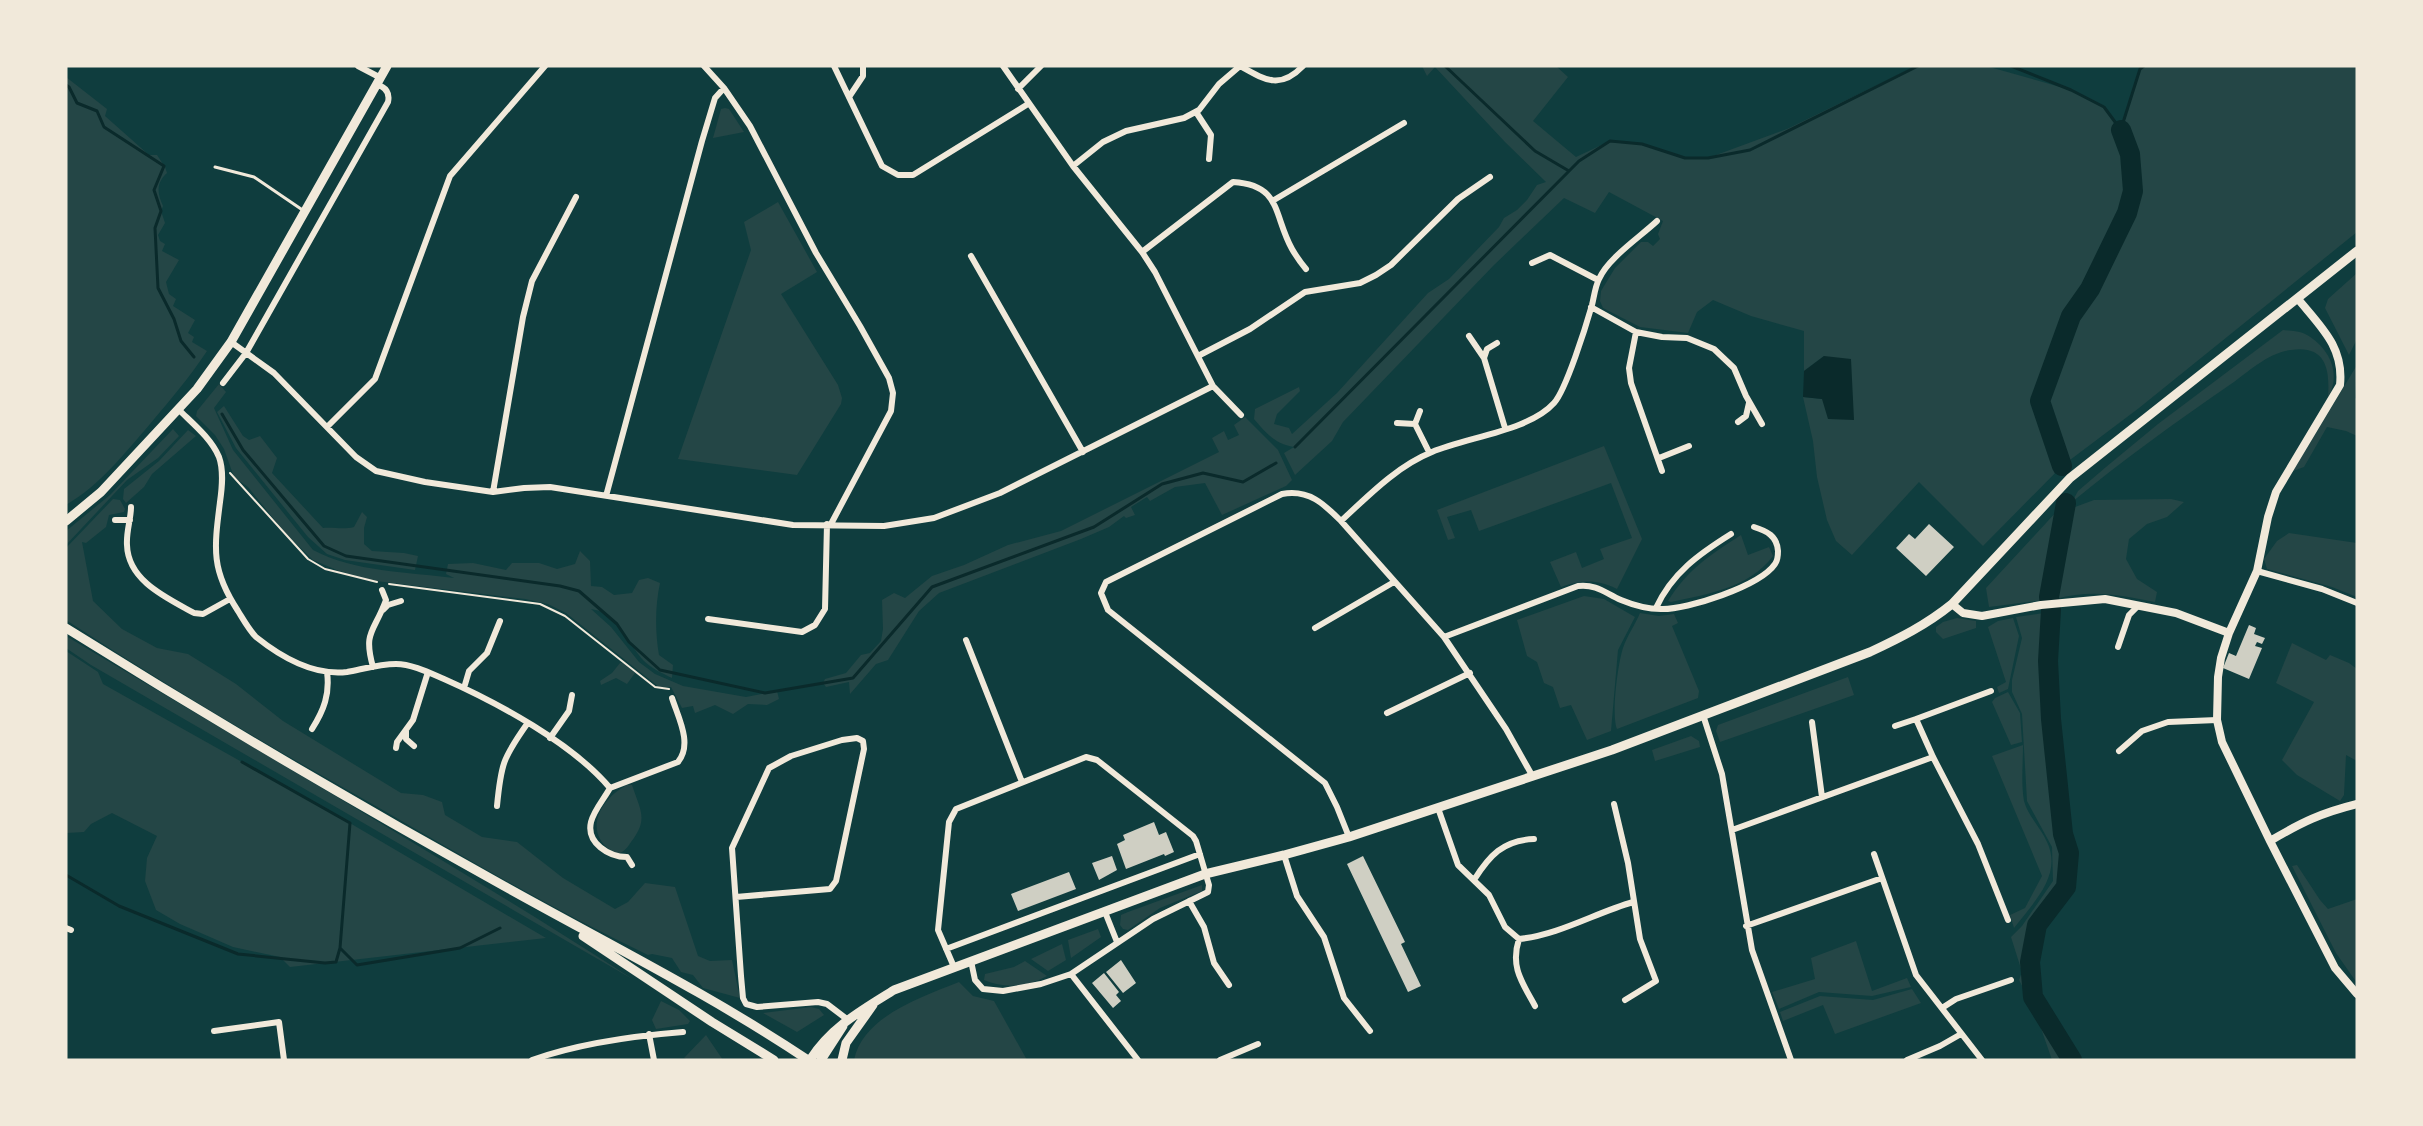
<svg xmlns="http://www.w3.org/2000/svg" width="2423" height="1126" viewBox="0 0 2423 1126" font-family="'Varela Round',sans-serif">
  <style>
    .green { fill: #244646 }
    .water { fill: #0a2a2b }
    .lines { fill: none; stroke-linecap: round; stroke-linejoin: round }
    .stream { stroke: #0a2a2b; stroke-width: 3 }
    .river { stroke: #0a2a2b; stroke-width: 20 }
    .building { fill: #cfcfc3 }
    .path { stroke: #f1e9da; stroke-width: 2 }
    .service { stroke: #f1e9da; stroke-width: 3 }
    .minor { stroke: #f1e9da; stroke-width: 6 }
    .tertiary { stroke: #f1e9da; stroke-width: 8 }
    .secondary { stroke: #f1e9da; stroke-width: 9 }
    .primary { stroke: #f1e9da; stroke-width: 9 }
  </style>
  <rect width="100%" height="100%" fill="#0f3d3e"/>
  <!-- green -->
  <path class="green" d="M1422,66H1556L1568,77L1533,121L1576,157L1610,141L1642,144L1685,158H1708L1787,129L1916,66H1986L2071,90L2104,107L2121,129L2140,69L2144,66H2357V232L2139,408L2062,466L1983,546L1919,482L1852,555L1836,541L1827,520L1817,477L1813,441L1803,397L1822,399L1824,356L1804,371V331L1751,316L1713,300L1697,312L1688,333L1640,327L1603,308L1600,301L1601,291L1615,268L1641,242H1648L1653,246L1660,239L1658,234L1663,221L1609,192L1595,213L1564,198L1494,265L1343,422L1332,441L1295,475L1284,453L1294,447C1275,444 1267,434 1254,419L1255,409L1299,387L1300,391L1277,414L1274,424L1289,428L1292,434L1337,393L1428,293L1449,279L1499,227L1504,218L1517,210L1527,200L1537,185L1546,182L1505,142L1435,67L1427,76Z
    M66,77L107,109L105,116L149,155H157L165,167L167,173C156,183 157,193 163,206L161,211L165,223L158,235L160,241L165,244L162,251L179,260L166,282L169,294L176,299L173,306L195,320L188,333L194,337L192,342L207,351C190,377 170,400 150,424C124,454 100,485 66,505Z
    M725,108L729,109L744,132L713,138L721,109Z
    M778,202L817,272L781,294L838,385L842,398L841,404L797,475L678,459L751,250L744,222Z
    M2357,273V339L2349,355L2325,308L2328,299Z
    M2283,330C2290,331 2300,331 2307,335C2329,348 2342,373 2328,397C2330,369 2326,345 2291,350C2269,352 2248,372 2231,384C2177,421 2123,460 2072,502L2075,507L2094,500L2171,499L2184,502L2167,517L2147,524L2129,539L2126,559L2137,579L2157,592L2155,602C2121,595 2090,589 2056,599L2065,505L2072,502L2078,491L2106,467L2158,424Z
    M2357,365L2355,398L2357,399V436L2346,431L2327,427L2304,467L2293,471Z
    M219,384L226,392L214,408L233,450L313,550C354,572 408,572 454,578L446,574L448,564L473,563L506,570L512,563H539L557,569L575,564L580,551L590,561L591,586L602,587L614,595L632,593L639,580L648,578L660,583C655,606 655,632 659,655L673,665L672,678C662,673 652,669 644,661C627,643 618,612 591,609L611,627L639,662L655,674L683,686L746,697L777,691L779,699L767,705L748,704L733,714L715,705L695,713L693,706L682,708L671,687H659L566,613L548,604L525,599L376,581L339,571L313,560L286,534L248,487L234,477L224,449L215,435L196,416L197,411Z
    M224,406L243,436L249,440L260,436L277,458L272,473L323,528C335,527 343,530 354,527L362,512L367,517L364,528V544L372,551L404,553L418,556L415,570L345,560L327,554L308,537L236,448L217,412Z
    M1245,417L1278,450L1292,480L1286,486L1222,515L1205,483L1175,487L1150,501L1147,497L1131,507L1135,515L1126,518L1124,516L1109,527L1081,539L939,593L919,611L888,660L876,664L850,694L849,682L826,687L823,683L825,679L846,673L861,655L870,653L881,641L883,629L882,600L894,593L905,598L932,576L964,565L1008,545L1061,531L1219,452L1212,438L1224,431L1228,440L1239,435L1234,425Z
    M173,429L179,436L158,458L127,480L66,545V531L110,495Z
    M188,430L196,436L152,474L144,487L126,503L123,499L124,489L159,461Z
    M1604,446L1642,539L1617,589C1596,579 1582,580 1561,587L1550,562L1576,552L1582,568L1604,559L1600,549L1632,538L1611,483L1479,531L1471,510L1447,517L1455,538L1448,540L1437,510Z
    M113,499L120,500L125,509L124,512L109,515L106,527L86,543L82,542L93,601L122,629L157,648L188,654L236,684L283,721L401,793L423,795L442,802L445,815L482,837L517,842L563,878L615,909L628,902L645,883L675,887L698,956L710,961L732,960L740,998L703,988L693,975L681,972L672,958L652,954L648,955C556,911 469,860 381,809C274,749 168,687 66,620V548Z
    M2058,510L2043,600L1989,607L1986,588Z
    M2289,533L2357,543V597L2332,587L2267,569L2264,559L2277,541Z
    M1741,535L1748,555L1769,547L1773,556C1749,588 1708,594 1671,602L1668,601C1688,569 1710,555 1741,535Z
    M1584,596L1604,599L1635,617L1618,650L1611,731L1587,740L1571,705L1560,708L1553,687L1544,683L1537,662L1527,656L1517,620Z
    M1640,613L1659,616L1674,614L1678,623L1672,626L1699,691L1698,698L1617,729C1611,715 1618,663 1623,648C1627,636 1635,625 1640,613Z
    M2044,613L2049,616L2041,663L2042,710L2065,874C2059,890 2052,895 2043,908C2026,933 2022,970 2033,997C2041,1018 2065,1040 2072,1060H2052L2035,1011L2019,980L2022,972L2011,937L2022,926L2053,881L2052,847L2027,801L2022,714L2012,692V680L2022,638L2016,617Z
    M1957,618L1976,621V628L1943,639L1936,632V627L1943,622Z
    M2013,618L2019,636L2008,689L1999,693L1997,687L2006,682L1988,627L1998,621Z
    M66,636C256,750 448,860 634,980L91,665L66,648Z
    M2292,643L2326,660L2330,655L2349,663L2357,669V761L2346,755L2344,795L2340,801L2297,775L2282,760L2314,702L2276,683Z
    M66,651L98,672L103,684L331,812L546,938L290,967L280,957L233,947L180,924L156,910L145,881L147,858L157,836L112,813L91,824L84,832L66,833Z
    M620,663H623L635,673L627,684L616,678L601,685L600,681L612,673Z
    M1848,677L1854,695L1720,742L1716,731L1718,725Z
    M2008,692L2020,713L2022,742L2011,745L1992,702L1995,698Z
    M1691,736L1699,741L1700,747L1655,761L1652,750Z
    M2023,745C2023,763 2021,784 2024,801C2028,816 2041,828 2047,842C2063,875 2033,903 2014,928L2010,915L2025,908L2042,876L1992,756Z
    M627,785H632C640,810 649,819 631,842C627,848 624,852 617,854C581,836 598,800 627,785Z
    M2297,865L2320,900L2328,909L2357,899V983L2336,953L2292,866Z
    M1202,885V891L1160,908L1128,930L1123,929L1120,925L1121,915L1128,912Z
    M1098,929L1101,937L1071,958L1068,940Z
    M1856,941L1872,991L1907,978L1911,987L1872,996L1819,992L1779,1009L1772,992L1815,979L1811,958Z
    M1062,944L1066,960L1048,971L1031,959Z
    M1025,961L1047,976C1027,987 1005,989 984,980L985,974L1014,967Z
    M959,982L973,996L994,1001L1027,1060H854C863,1016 922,997 959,982Z
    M1912,989L1921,1003L1835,1034L1823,1005L1783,1021L1780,1012L1820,996L1873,1000Z
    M661,1001L679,1010L690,1021L688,1024L656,1029L652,1020Z
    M811,1007L819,1009L824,1015L797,1032L763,1013Z
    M706,1035L723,1060H688L684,1058Z"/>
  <!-- water -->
  <path class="water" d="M1824,356L1851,359L1854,420L1828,419L1822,399L1803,397L1804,371Z"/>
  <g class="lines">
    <!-- stream -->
    <path class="stream" d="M1445,66L1535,151L1569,171
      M2011,66L2071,90L2104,107L2121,130
      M66,85L69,87L77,103L97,111L104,127L164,166L154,190L161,211L155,228L158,288L174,319L181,341L194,357
      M2121,129L2140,69L2144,66
      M222,414L243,450L324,546L346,556L560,586L579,591L617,624L629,642L660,670L765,693L853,678L932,587L1094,527L1162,484L1203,473L1243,482L1276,463
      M1295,447L1579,161L1610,141L1642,144L1685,158H1708L1750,150L1918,66
      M242,762L350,823L340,948L357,965L460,948L500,928
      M66,875L119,906L238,954L325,963L336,962L340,948"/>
    <!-- river -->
    <path class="river" d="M2062,466L2040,401L2071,316L2090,289L2127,213L2133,191L2130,154L2121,130
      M2066,503L2049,597L2051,610L2048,661L2051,719L2063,834L2069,853L2066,887L2037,925L2030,962L2033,997L2072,1060"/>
  </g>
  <!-- building -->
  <path class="building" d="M1929,524L1954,547L1926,576L1896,548L1909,534L1915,539Z
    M2249,625L2256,628L2254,634L2265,638L2262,644L2257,642L2255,646L2262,648L2249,679L2223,668L2229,653L2236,656Z
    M1154,822L1159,835L1166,832L1174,852L1165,856L1164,854L1126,869L1117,844L1125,840L1123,835Z
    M1112,856L1117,870L1099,880L1092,863Z
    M1363,856L1405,942L1401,944L1421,986L1408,992L1347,864Z
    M1069,872L1076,889L1018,911L1011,894Z
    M1121,960L1136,983L1123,993L1106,972Z
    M1104,973L1119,992L1116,995L1121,1001L1113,1008L1092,983Z"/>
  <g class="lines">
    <!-- path -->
    <path class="path" d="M230,473L308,559L325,569L377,582
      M389,584L540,604L565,616L655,687L669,689"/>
    <!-- service -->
    <path class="service" d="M215,167L254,177L304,211"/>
    <!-- minor -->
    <path class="minor" d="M358,66L381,78
      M704,66L724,88L750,126L816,253L860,326L889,378L893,393L891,411L831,524
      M834,66L882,166L898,175H913L1028,104
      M1003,66L1073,166L1142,252L1155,272L1213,386L1241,415
      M1240,66C1265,80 1280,90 1303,66
      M1018,89L1041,66
      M849,97L863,76V66
      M1196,112L1211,135L1209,159
      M1073,166L1103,142L1126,131L1184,118L1199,110L1219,84L1240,66
      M1274,200L1404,123
      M1142,252L1233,182C1282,185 1273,215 1292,249C1296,256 1301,263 1306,269
      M971,256L1083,452
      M1532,263L1550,255L1598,280
      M1591,307L1636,332L1662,337L1687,338L1714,349L1734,368L1746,396L1762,424
      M1636,332L1629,368L1631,383L1662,471
      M1469,336L1484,358L1505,428
      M231,342L274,373L356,457L376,471L425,482L493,492L524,488L550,487L793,525L884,526L934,518L1000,493L1213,386
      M1198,356L1250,329L1305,292L1360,283L1376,275L1391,265L1458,199L1490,177
      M1484,358L1487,349L1497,343
      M223,383L246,353L388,102C390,93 386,87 377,85
      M178,409C192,423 211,438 219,457C224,471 222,488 220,502C214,549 211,570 238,611C243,619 249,630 256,637C281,657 313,676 347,672C363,669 380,664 396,664C412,664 430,673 444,679C498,703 572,743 610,788
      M1738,422L1746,416L1749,403
      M1397,423L1415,424L1429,452
      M1415,424L1420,411
      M327,427L375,379L450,176L545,66
      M1659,458L1689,446
      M493,492L523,317L532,281L576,197
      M606,496L702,141L715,98L724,88
      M131,507C131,519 126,532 127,545C128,581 167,598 194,613L203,614L230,599
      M115,520H130
      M1341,521C1368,496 1397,466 1432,452C1467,437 1529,431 1554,403C1566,390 1586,326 1592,305C1594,297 1595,287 1599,279C1608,258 1640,237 1657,221
      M2257,571L2322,589L2357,603
      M1656,608C1672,573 1699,554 1731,534
      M383,610L388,605L401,601
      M708,619L802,632L815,625L825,609L827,524
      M1315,628L1394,582
      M1444,637L1578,586C1597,584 1605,593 1621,600C1633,605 1648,609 1661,609C1687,610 1760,586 1775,564C1778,560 1778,555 1778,551C1777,536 1767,531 1754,527
      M966,640L1022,782
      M2118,647L2129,615L2138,606
      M373,667C363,631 374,633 386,600L382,590
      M464,688L469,671L487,653L500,621
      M1991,691L1916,719L1933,757L1978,844L2008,920
      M1387,713L1470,673
      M1703,715L1722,774L1752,950L1791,1060
      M1812,722L1822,797
      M1895,726L1916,719
      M312,729C324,710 330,694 327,672
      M406,731V739L414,746
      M550,738L569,711L572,695
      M396,748L397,742L413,720L428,672
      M2119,751L2142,731L2168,722L2217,720
      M610,788L678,762C693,744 678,717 672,698
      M610,788C604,799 594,810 591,822C586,843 609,857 627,857L632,865
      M1614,804L1628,863L1640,939L1656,981L1625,1000
      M497,806C501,764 503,758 527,724
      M1438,808L1458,865L1489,895L1505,927L1519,939C1559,935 1595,913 1633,902
      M1732,830L1933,757
      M1349,837L1337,807L1325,783L1108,610L1101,593L1106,582L1282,494C1309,489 1324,504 1341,521L1444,637L1506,729L1533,777
      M1874,854L1916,975L1982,1060
      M1284,855L1297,896L1324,937L1344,998L1370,1031
      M1474,880C1489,856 1503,840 1534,839
      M736,897L830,889L836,881L864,749L863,741L857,738L842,740L791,756L769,768L732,848L741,976L743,998L746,1004L757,1007L818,1002L827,1004L848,1020
      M1189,901L1204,927L1214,963L1229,985
      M1105,912L1117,942
      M1746,926L1882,878
      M66,928L71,930
      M1519,939C1510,967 1522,982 1535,1006
      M946,949L1200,854
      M954,967L938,930L949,822L956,809L1086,757L1097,760L1193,836L1196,841L1209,885L1208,892L1153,919L1071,974L1041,984L1003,991L983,989L975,980L971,961
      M1071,974L1138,1060
      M1942,1008L1956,999L2011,980
      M214,1031L279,1022L284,1060
      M649,1034L654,1060
      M532,1060C580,1043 633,1036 683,1032
      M1220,1060L1258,1044
      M1907,1060L1940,1046L1961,1034"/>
    <!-- tertiary -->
    <path class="tertiary" d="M2298,299C2321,327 2344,347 2340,385L2276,492L2268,517L2257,571L2229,633L2221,658L2218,677L2217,720L2222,742L2270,841L2335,968L2357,994
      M1952,604L1963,613L1982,616L2041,605L2105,599L2176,613L2229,633
      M2270,841C2302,822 2321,813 2357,804"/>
    <!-- secondary -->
    <path class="secondary" d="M66,521L101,492L197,389L231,342L387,66
      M810,1060C831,1027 862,1010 894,990L1205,874L1284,855L1349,837L1612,750L1870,652C1900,638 1926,625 1952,604L2070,478L2357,251
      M821,1060L843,1026
      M842,1060L846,1043L873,1005"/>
    <!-- primary -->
    <path class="primary" d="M66,628C210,718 356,804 504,886C606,943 711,995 808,1060
      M583,936L712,1022L774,1060"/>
  </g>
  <!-- border -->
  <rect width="2423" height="1126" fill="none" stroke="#f1e9da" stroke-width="135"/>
</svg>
